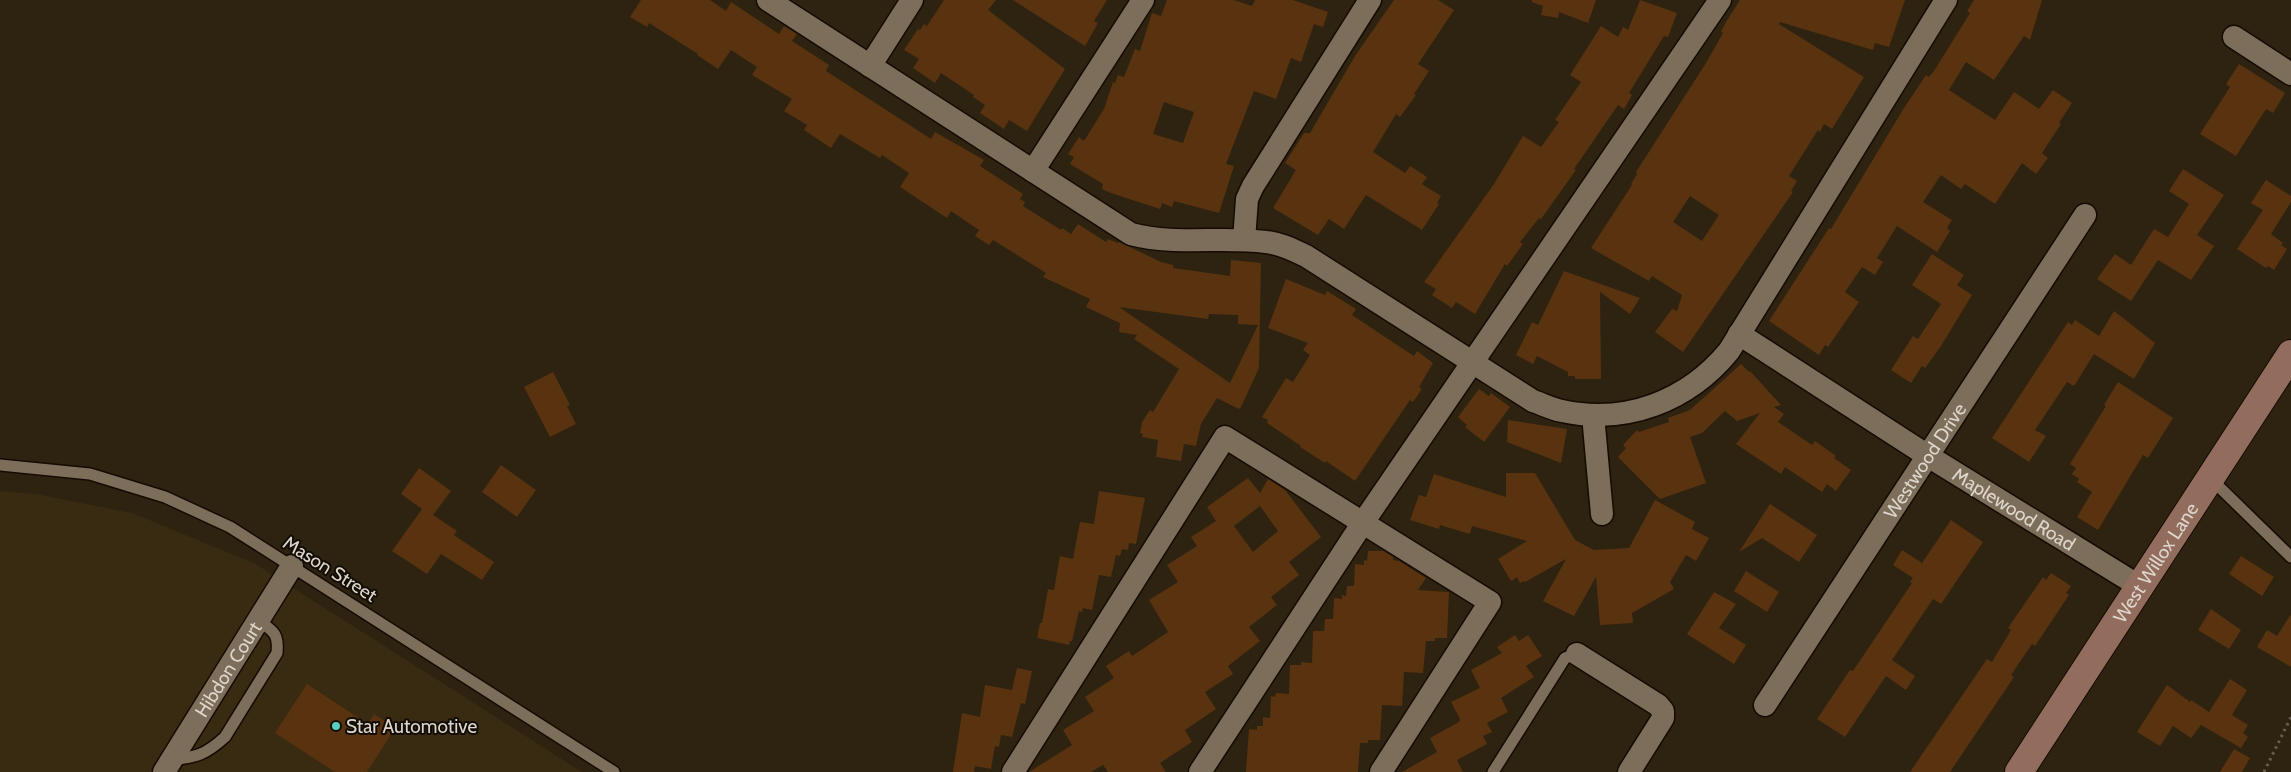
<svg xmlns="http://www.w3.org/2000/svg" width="2291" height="772" viewBox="0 0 2291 772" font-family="Cabin,sans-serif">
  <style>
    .built { fill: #392a12 }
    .building { fill: #59330f; fill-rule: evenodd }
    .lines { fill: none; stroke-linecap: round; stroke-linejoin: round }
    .lane-casing { stroke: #160b00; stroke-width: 14 }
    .street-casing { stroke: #160b00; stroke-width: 25 }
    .secondary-casing { stroke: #160b00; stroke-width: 30 }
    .path { stroke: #675d4e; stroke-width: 3; stroke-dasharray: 2.5 4; stroke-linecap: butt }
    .lane { stroke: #7c6e5a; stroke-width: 11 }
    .street { stroke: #7c6e5a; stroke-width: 22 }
    .secondary { stroke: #926c5d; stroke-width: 28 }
    .poi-dot { fill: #58cec0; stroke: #120d06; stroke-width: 2 }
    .labels { text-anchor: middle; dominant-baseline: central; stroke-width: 4; stroke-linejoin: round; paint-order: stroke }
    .street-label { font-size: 19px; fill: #ded6cc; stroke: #120d06 }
    .poi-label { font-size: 19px; fill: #ded6cc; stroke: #120d06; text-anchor: start }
  </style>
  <rect width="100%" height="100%" fill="#2e2211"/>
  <!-- built -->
  <path class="built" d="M0,491L36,494L132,513L254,563L582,772H0Z"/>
  <!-- building -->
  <path class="building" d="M641,0H710L726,11L731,2L779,34L784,26L797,34L792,41L829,65L826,71L931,139L935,132L984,160L980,166L1023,194L1020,199L1025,202L1023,206L1061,230L1062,228L1071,234L1078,224L1106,242L1108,239L1118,243L1119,242L1161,262L1173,265V268L1230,276L1231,260L1261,263L1259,368L1241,407L1239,409L1217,398L1201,424L1196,446L1184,444L1181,461L1156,457L1158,440L1142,437L1143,434L1140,433L1142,422L1150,410L1153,412L1179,369L1134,339L1137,335L1119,332L1120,323L1086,307L1090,299L1043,277L1046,273L993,240L989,245L975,236L979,230L951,211L947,218L900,187L909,173L882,155L880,158L840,134L831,148L804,130L807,125L784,111L792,99L752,75L757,67L731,50L718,69L697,55L698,54L649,23L647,27L630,17ZM1119,307L1208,319L1209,314L1238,315V324L1258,325L1230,383Z
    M944,0H996L988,10L1065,69L1027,131L1009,120L1004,129L980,113L985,105L973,97L974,95L941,73L935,83L913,68L919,59L904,50L918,29L920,30L924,24L927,26Z
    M1013,0H1107L1094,21L1098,23L1085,46Z
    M1167,0H1234L1252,6L1255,0H1293L1328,12L1323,27L1314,24L1301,62L1291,58L1276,99L1254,91L1226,164L1234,166L1219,213L1174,201L1172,207L1162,203L1160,209L1111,193L1102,189L1103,184L1070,164L1074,157L1068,154L1079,137L1084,141L1104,109L1113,82L1115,83L1118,75L1124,77L1135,49L1140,51L1152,13L1161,16ZM1164,102L1194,112L1183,143L1153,134Z
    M1394,0H1438L1454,10L1418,64L1429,71L1414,94L1416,95L1400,117L1396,114L1373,152L1405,173L1410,166L1427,177L1422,184L1441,196L1437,203L1439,204L1422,230L1366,195L1344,229L1329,219L1318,235L1273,208L1296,170L1285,163L1304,133H1310L1355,56Z
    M1532,0H1596L1588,23L1559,12L1558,18L1541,15L1543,6L1532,2Z
    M1640,0L1677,13L1668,37L1664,36L1629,93L1632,95L1624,109L1618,105L1574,169L1576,170L1541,219L1539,218L1520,242L1523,244L1507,266L1505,264L1475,314L1456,302L1452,308L1432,295L1436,289L1424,282L1494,184L1523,136L1541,147L1559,122L1555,120L1581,82L1570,75L1601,26L1618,37L1623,27L1628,30Z
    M1740,0H1905L1889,47L1875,43L1873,50L1780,22L1779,24L1864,77L1832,129L1824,124L1820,132L1818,130L1789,176L1797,181L1791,191L1793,192L1683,352L1655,332L1672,309L1677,311L1682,295L1652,276L1649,281L1591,248L1632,185L1631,184L1637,174L1636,172L1706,63L1723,33L1721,32L1726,22ZM1690,196L1719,215L1702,241L1673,222Z
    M1974,0H2042L2030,40L2024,36L1994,80L1966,62L1949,90L1995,120L2014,92L2039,109L2053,90L2072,103L2059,123L2061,124L2042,153L2048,158L2036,174L2022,163L1995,204L1965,184L1961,189L1941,175L1923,202L1952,220L1947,228L1950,231L1937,252L1897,226L1877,258L1883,262L1875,275L1862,267L1845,292L1859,302L1828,347L1825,345L1819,355L1769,321L1829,228L1831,229L1904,108L1926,75L1929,77L1934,71L1970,13L1967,11Z
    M2239,64L2285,93L2273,113L2266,109L2236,156L2200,134L2230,87L2226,84Z
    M2183,169L2224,195L2197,235L2214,246L2191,280L2158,260L2131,301L2097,279L2115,254L2131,265L2154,229L2168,237L2189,204L2169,191Z
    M2266,180L2291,196V202L2271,234L2283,243L2281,245L2287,249L2274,270L2268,266L2266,268L2237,249L2263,210L2251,203Z
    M1932,254L1964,275L1957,285L1972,295L1941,346L1925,368L1922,366L1911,383L1891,370L1913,336L1918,339L1941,304L1912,285Z
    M1564,271L1640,298L1630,314L1600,292L1601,379H1575V376H1568V372L1537,356L1533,364L1516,355L1532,322L1538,325Z
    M1286,279L1325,295L1327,291L1356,309L1352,315L1400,347L1414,356L1417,351L1433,363L1419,387L1422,389L1413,402L1410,400L1355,481L1326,461L1325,463L1300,447L1301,446L1267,423L1268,420L1262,417L1286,378L1293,382L1310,355L1303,350L1308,343L1268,328Z
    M2114,311L2155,343L2134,379L2094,354L2074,386L2067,382L2035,430L2046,436L2029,462L1992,438L2068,322L2072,325L2075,320L2099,336Z
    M1741,364L1749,372L1750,371L1781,405L1774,407L1784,414L1778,422L1812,445L1815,441L1836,456L1834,458L1851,470L1836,491L1827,484L1822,492L1785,467L1781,474L1736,444L1760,413L1737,421L1725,411L1702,433L1690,437L1706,483L1660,499L1618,457L1626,448L1623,445L1637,430L1639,432L1669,422L1668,418L1690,410Z
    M553,372L570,405L567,406L576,424L550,437L524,387Z
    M2118,382L2173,418L2148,458L2143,455L2098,530L2077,517L2092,492L2077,482L2079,479L2072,474L2076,468L2070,464L2106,406L2104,405Z
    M1479,389L1489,396L1491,393L1510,407L1484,442L1465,427L1467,425L1458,417Z
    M1508,420L1567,429L1561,463L1507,442Z
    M501,465L536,490L517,517L482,492Z
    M419,468L451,491L433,515L457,531L454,535L494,562L482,580L441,554L427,574L392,551L422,509L401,494Z
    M1506,473H1535L1575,540L1594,550L1629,548L1655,500L1695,522L1692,529L1709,538L1696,561L1686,555L1670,582L1674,589L1632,613L1633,623L1600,625L1596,577L1574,616L1543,601L1566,559L1525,582L1524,581L1520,583L1517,577L1511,581L1498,559L1527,541L1472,526L1470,534L1440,525L1439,529L1410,520L1419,495L1426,497L1434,474L1506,497Z
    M1248,478L1260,493L1268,479L1285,490L1321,537L1289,562L1299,575L1271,597L1277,605L1249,627L1260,641L1228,666L1233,674L1205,692L1216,709L1185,730L1192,742L1160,763L1166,772H1108L1103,765L1091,772H1029L1072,745L1063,730L1094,711L1085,697L1114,678L1106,666L1129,651L1132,656L1168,632L1149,600L1178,582L1167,565L1197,546L1191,537L1216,521L1207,507ZM1260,506L1278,531L1253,552L1234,526Z
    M1099,491L1145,498L1136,544L1129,543L1128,550L1122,549L1120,556L1116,555L1111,577L1099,575L1092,610L1083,608L1082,612L1079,611L1072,641H1070L1069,645L1037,638L1040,623H1042L1048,589L1054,590L1060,556L1073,559L1080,522L1094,524Z
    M1770,504L1817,535L1799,562L1762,538L1739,552Z
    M1951,520L1983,542L1941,604L1933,599L1892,660L1915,676L1906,690L1886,676L1845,737L1817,719L1850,670L1853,671L1912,583L1910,582L1913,578L1893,565L1902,550L1922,563Z
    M1368,551H1384L1393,557V560L1399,561L1426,578L1418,590L1449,592L1447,638H1435V641H1426L1423,673L1404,672L1402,706L1382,705L1380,740H1368V743H1360L1358,772H1246L1249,729L1257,730V726H1263V717L1270,718L1271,696L1275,697L1276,693L1289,694L1290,665H1301V662L1312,663L1313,631H1324L1325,619H1333L1334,598L1342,599V595L1346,596L1347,586H1354L1355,564L1364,565V560L1367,561Z
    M2241,556L2274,577L2262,596L2229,574Z
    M1746,571L1779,592L1767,612L1734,591Z
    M2051,573L2071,586L2066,593L2069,595L2035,646L2032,644L2011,675L2014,677L1950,772H1910L1987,659L1992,662L2011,630L2008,628L2043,577L2046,580Z
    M1714,592L1736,604L1719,628L1746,645L1734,664L1687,634Z
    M2211,609L2241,630L2229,649L2198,630Z
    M2291,614V667L2257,647L2267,630L2277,636Z
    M1515,635L1519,641L1528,635L1542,656L1526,666L1534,677L1501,698L1508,712L1487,723L1492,732L1483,736L1487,744L1457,760L1463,772H1402L1437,752L1430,738L1459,722L1460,719L1451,702L1480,688L1471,670L1502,653L1497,647Z
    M1017,668L1032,671L1025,704L1021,703L1012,737L1001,735L999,747L995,746L991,769L975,766L974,772H953L962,713L980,717L985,685L1012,690Z
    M2230,679L2247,690L2232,715L2248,725L2243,733L2248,737L2241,748L2201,725L2191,738L2173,726L2160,746L2137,732L2167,685L2190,702L2191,700L2209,712Z
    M307,684L368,724L374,714L395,728L367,772H335L275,733Z
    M2234,749L2250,758L2242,772H2220Z"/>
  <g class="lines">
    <!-- lane casing -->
    <g class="lane-casing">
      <path id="lane" d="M0,465L90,474L165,497L230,527L614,772
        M2210,478L2291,557
        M171,760C197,757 205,755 225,737L277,653C279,633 273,631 258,620
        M1493,772L1565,658L1577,654"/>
    </g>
    <!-- street casing -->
    <g class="street-casing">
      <g id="street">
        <path d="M768,0L1131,234C1176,246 1220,236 1266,242C1280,243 1293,250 1306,256L1533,401C1542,404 1552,409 1562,411C1626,425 1688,401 1729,351L1946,0"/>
        <path d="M2234,37L2291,74"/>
        <path d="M870,66L912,0"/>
        <path d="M1033,171L1143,0"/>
        <path d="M1244,240L1247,199L1253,186L1370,0"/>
        <path id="s1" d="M1739,334L1928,456L2139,586"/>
        <path d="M1593,415L1602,514"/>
        <path d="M1577,654L1658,705L1663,711V718L1629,772"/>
        <path id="s2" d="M1765,705L2085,215"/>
        <path id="s3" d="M164,772L292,566"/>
        <path d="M1013,772L1225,437L1490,602L1381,772"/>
        <path d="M1200,772L1362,524L1720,0"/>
      </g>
    </g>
    <!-- secondary casing -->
    <g class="secondary-casing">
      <g id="secondary">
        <path id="s4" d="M2019,772L2291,354"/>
      </g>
    </g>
    <!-- path -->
    <path class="path" d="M2264,772L2291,717"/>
    <!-- lane -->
    <use href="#lane" class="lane"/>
    <!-- street -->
    <use href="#street" class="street"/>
    <!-- secondary -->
    <use href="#secondary" class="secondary"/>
  </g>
  <!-- markers -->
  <circle class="poi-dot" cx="336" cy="726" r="5"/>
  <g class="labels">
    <!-- street labels -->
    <g class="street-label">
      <text stroke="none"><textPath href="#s2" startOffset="292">Westwood Drive</textPath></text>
      <text stroke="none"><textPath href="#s1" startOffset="326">Maplewood Road</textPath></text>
      <text stroke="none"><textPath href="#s4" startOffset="250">West Willox Lane</textPath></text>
      <text transform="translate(330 569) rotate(32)">Mason Street</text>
      <text stroke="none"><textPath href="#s3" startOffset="121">Hibdon Court</textPath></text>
    </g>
    <!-- poi labels -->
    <g class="poi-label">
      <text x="346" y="726">Star Automotive</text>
    </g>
  </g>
</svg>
